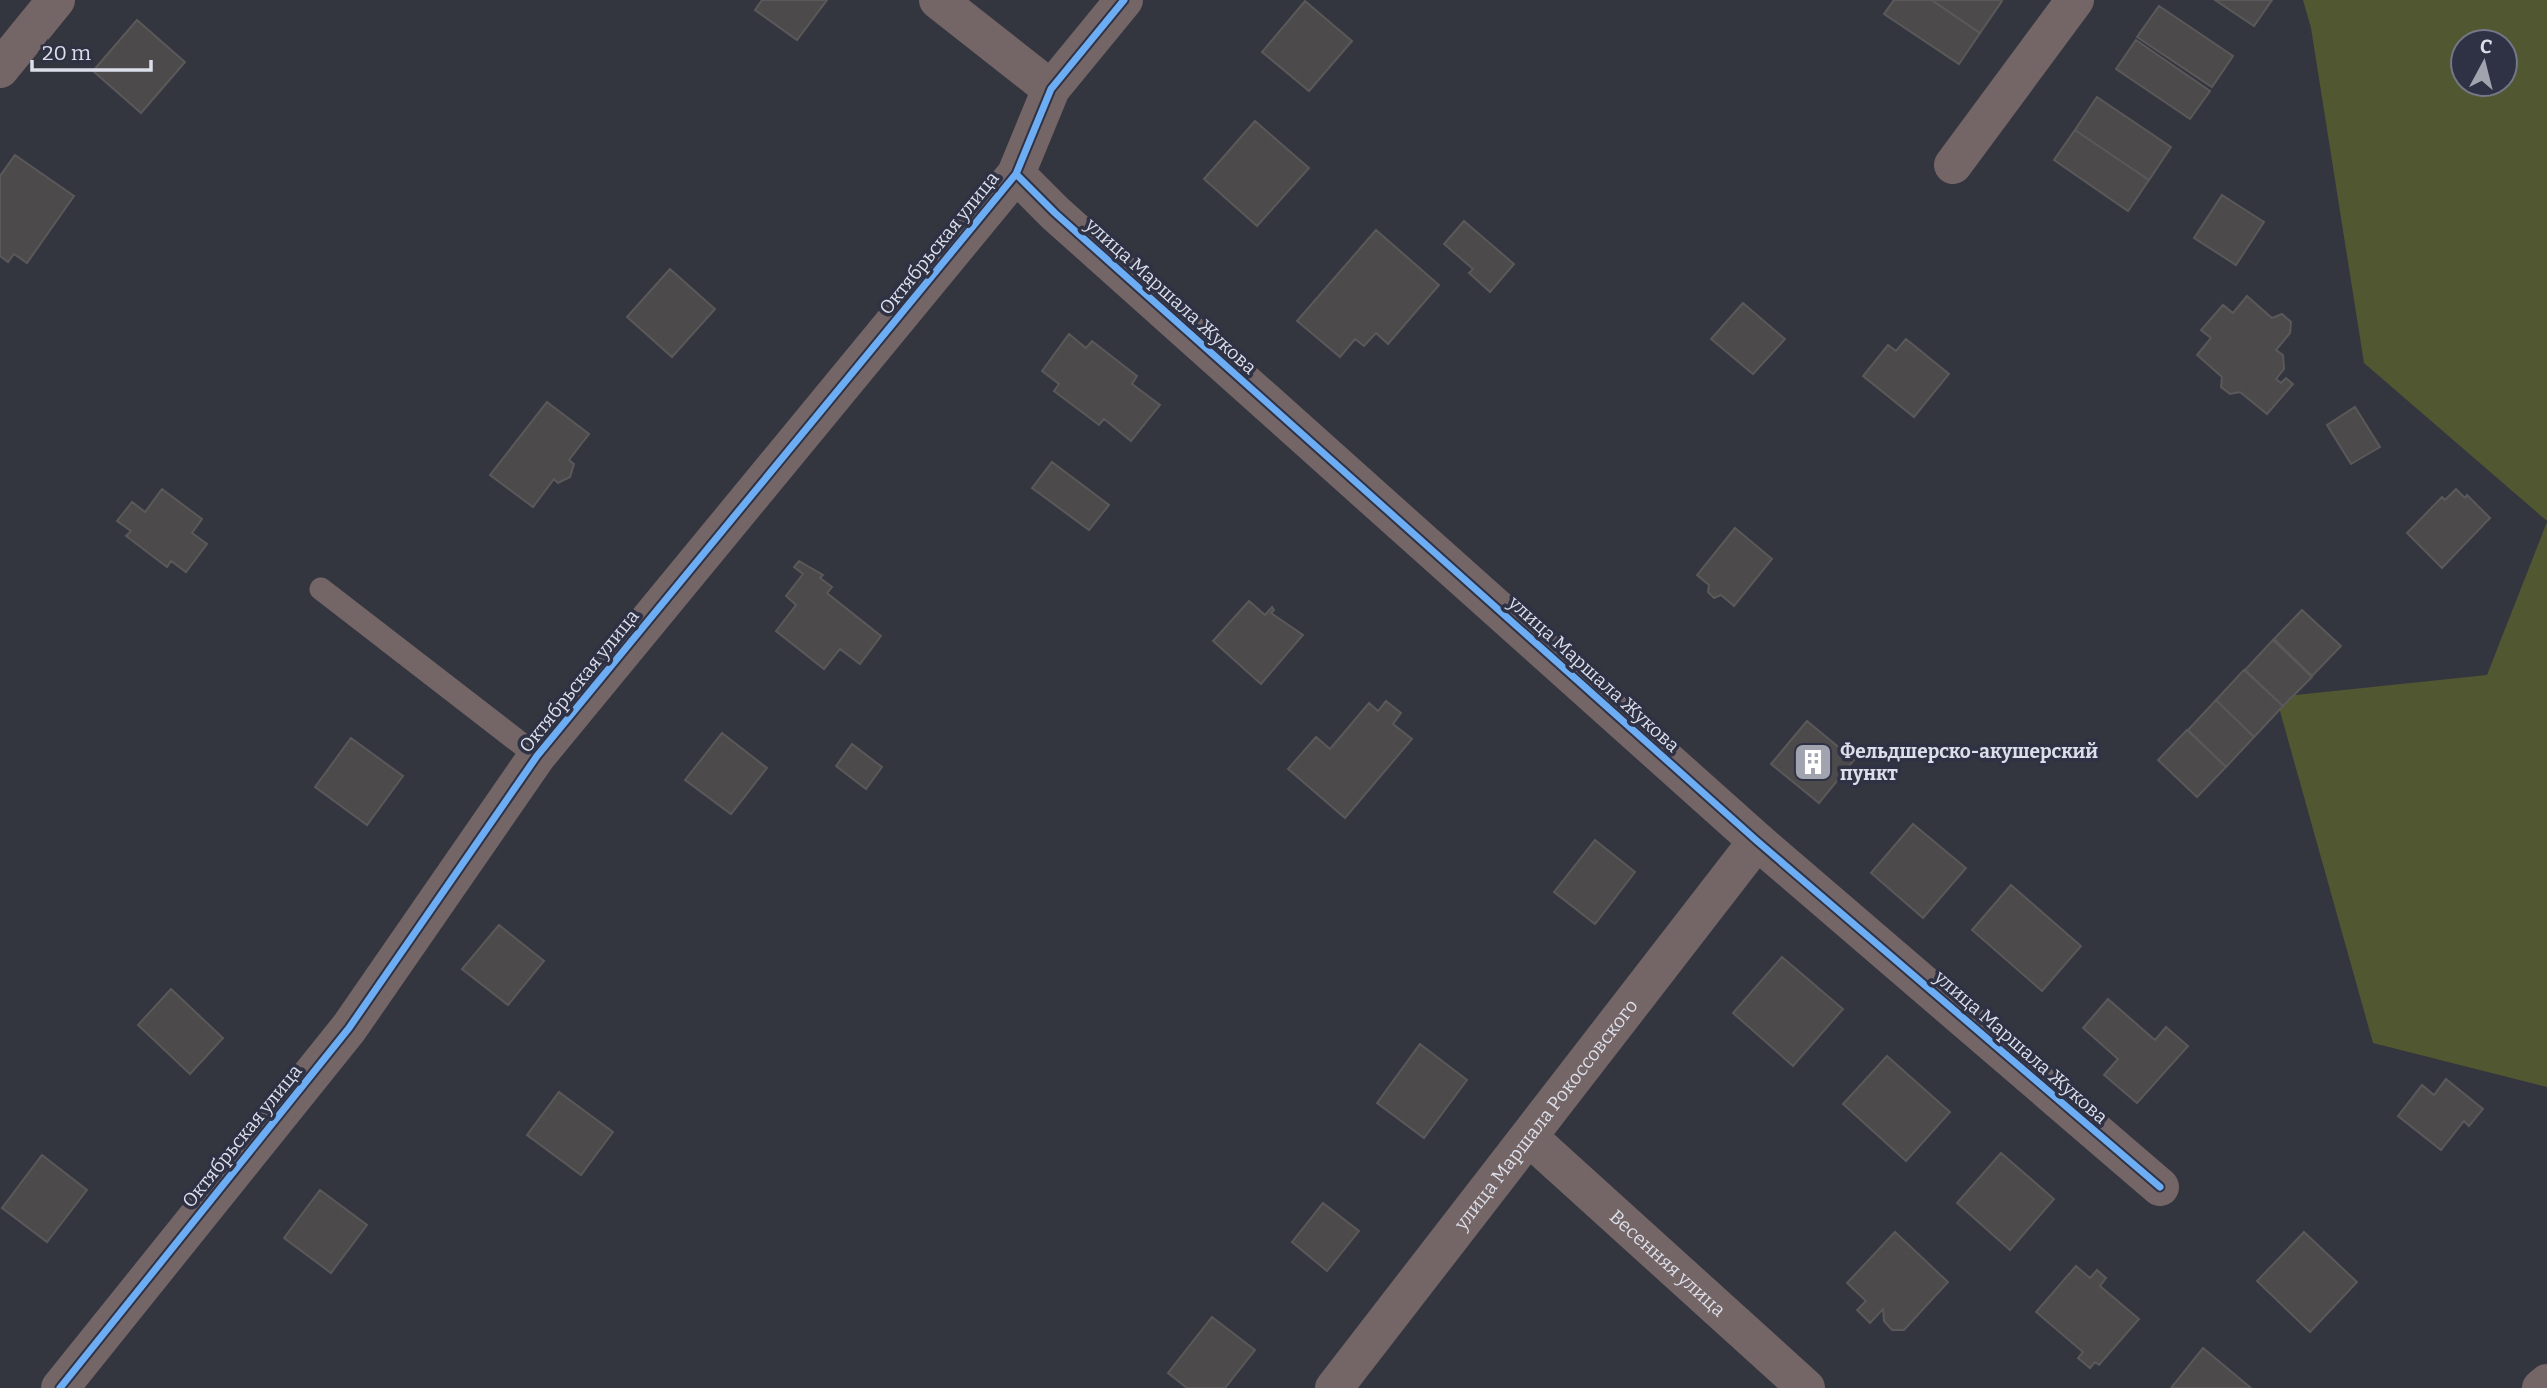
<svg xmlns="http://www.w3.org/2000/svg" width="2547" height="1388" viewBox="0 0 2547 1388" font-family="Bitter,serif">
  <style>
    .green { fill: #515730; fill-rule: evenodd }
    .building { fill: #4d4a4c; stroke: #5a5859; stroke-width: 2 }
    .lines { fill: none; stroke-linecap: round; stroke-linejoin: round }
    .lane { stroke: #746566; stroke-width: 23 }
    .street { stroke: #746566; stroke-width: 38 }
    .cycleway-casing { stroke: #2f3244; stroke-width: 11 }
    .cycleway { stroke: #6dadf4; stroke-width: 7 }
    .labels { text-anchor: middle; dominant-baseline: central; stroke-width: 7; stroke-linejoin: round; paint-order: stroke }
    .street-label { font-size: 19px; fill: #dcdfea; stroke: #2f3244 }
    .poi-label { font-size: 19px; font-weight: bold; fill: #dcdfea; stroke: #2f3244; text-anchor: start }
  </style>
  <rect width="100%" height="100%" fill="#34363f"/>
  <!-- green -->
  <path class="green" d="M2303,0H2547V521L2364,363L2311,28ZM2505,42V84H2463V42Z
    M2547,522V1087L2373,1043L2276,697L2487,675Z"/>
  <!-- building -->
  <path class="building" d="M762,0H827L797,40L755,10Z
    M1894,0H1931L1980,33L1959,64L1884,14Z
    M1932,0H2001L2002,1L1980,33Z
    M2215,0H2272L2254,26Z
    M1305,1L1352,41L1309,91L1262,52Z
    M2159,6L2233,56L2212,87L2137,37Z
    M137,20L185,62L141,113L93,71Z
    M2136,40L2210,91L2190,119L2116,69Z
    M2097,97L2171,147L2149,180L2075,130Z
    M1255,121L1309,168L1257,226L1204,179Z
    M2075,130L2149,180L2128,211L2054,160Z
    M15,155L74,196L27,263L14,254L8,262L0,256V176Z
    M2222,195L2264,222L2236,265L2194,238Z
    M1464,221L1514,264L1490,292L1469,273L1473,269L1444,244Z
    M1376,230L1439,285L1388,344L1376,333L1364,346L1355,339L1340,357L1297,321Z
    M670,269L715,309L672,357L627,317Z
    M2247,296L2272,318L2282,314L2291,322L2290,333L2276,350L2283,355L2284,369L2276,379L2281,383L2286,378L2293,384L2267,414L2240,392L2230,394L2221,387L2222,377L2197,355L2211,338L2201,330L2223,305L2233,313Z
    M1743,303L1785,339L1753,374L1711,339Z
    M1069,334L1086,348L1092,341L1137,376L1132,384L1160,405L1131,441L1104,419L1099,425L1054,391L1059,384L1042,371Z
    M1906,339L1949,374L1914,417L1863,376L1888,345L1896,351Z
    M547,402L589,434L569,460L574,464L570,477L558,483L554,479L533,507L490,475Z
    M2355,407L2380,447L2351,464L2327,425Z
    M1052,462L1109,505L1089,530L1032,488Z
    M162,489L202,519L192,533L207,544L186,572L171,561L167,567L126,536L131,531L117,521L132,502L145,512Z
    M2456,489L2465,498L2467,495L2490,518L2442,568L2407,533L2442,497L2445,500Z
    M1735,528L1772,559L1734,606L1721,595L1714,598L1708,592L1709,585L1697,575Z
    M799,561L823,575L820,578L832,587L827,593L881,636L860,664L840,649L824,669L776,631L796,605L786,596L803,574L794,567Z
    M1249,601L1265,615L1272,607L1274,610L1271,613L1303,635L1261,684L1213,641Z
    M2302,610L2341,646L2312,676L2274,639Z
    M2273,640L2312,677L2283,706L2245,670Z
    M2244,670L2283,706L2254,737L2216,700Z
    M2216,700L2254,737L2226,767L2188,730Z
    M1386,701L1401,713L1393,724L1412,739L1345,818L1288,769L1316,737L1330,749L1369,703L1378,711Z
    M1807,721L1854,760L1819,803L1771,764Z
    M2187,730L2226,767L2197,797L2158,760Z
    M722,733L767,768L731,814L685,780Z
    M351,738L403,776L367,825L315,787Z
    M852,744L882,767L866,789L836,766Z
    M1913,824L1966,868L1923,918L1871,873Z
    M1595,840L1635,872L1595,924L1554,892Z
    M2011,885L2081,946L2042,991L1972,930Z
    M499,925L544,961L508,1005L462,969Z
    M1782,957L1843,1009L1793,1066L1733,1013Z
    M171,989L223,1038L190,1074L138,1025Z
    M2108,999L2155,1040L2166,1027L2188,1046L2137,1103L2104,1075L2118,1059L2083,1028Z
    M1420,1044L1467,1080L1424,1138L1377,1103Z
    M1887,1056L1950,1112L1906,1161L1843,1104Z
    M2446,1079L2483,1109L2469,1126L2464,1121L2441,1150L2398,1116L2422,1085L2434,1095Z
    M559,1092L613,1132L581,1175L527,1135Z
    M2001,1153L2054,1199L2010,1250L1957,1203Z
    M42,1155L87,1190L47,1242L2,1208Z
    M320,1190L367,1225L331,1273L284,1238Z
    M1323,1203L1359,1231L1327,1271L1292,1242Z
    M1895,1232L1948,1282L1904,1330H1892L1884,1321L1883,1309L1870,1323L1857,1310L1866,1301L1847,1283Z
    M2304,1232L2357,1282L2310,1332L2257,1281Z
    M2076,1266L2090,1278L2097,1270L2106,1278L2100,1286L2139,1319L2099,1365L2095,1362L2090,1368L2078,1358L2083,1352L2036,1312Z
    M1212,1317L1255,1350L1225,1388H1187L1168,1373Z
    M2203,1348L2251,1388H2171Z"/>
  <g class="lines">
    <!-- lane -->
    <path class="lane" d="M321,589L537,756"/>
    <!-- street -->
    <g class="street">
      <path d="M938,0L1051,89"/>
      <path d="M0,69L56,0"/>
      <path d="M1953,165L2075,0"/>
      <path d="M1016,174L1055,213L1757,841L2160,1187"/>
      <path id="s1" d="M1530,1138L1806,1388"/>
      <path d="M60,1388L349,1028L537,756L1016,174L1051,89L1124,0"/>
      <path id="s2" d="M1334,1388L1757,841"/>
      <path d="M2541,1388L2547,1383"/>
    </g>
    <!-- cycleway casing -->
    <g class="cycleway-casing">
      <path id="cycleway" d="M1016,174L1055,213L1757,841L2160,1187
        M60,1388L349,1028L537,756L1016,174L1051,89L1124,0"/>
    </g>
    <!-- cycleway -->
    <use href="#cycleway" class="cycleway"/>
  </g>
  <!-- icons -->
  <defs>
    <g id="building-square" transform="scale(2.0125)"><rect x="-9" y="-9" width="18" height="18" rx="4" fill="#a1a4ae" stroke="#2f3244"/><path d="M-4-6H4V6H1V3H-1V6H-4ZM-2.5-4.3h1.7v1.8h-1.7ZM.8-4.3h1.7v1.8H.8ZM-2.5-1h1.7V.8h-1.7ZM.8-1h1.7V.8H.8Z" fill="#fff"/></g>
  </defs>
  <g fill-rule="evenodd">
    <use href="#building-square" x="1813" y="762"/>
  </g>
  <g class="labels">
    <!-- street labels -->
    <g class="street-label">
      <text transform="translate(939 243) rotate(-51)">Октябрьская улица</text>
      <text transform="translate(1171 296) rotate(42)">улица Маршала Жукова</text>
      <text transform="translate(1594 674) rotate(42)">улица Маршала Жукова</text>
      <text transform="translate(579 681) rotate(-51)">Октябрьская улица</text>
      <text transform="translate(2021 1047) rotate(41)">улица Маршала Жукова</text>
      <text stroke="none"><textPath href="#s2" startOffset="346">улица Маршала Рокоссовского</textPath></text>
      <text transform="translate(242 1136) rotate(-51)">Октябрьская улица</text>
      <text stroke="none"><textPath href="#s1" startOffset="186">Весенняя улица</textPath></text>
    </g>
    <!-- poi labels -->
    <g class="poi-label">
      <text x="1840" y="751">Фельдшерско-акушерский<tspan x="1840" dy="22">пункт</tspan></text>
    </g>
  </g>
  <!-- north arrow -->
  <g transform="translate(2484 63) rotate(7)"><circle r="33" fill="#2f3244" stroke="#747786" stroke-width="2"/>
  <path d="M0-5L12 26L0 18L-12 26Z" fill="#a1a4ae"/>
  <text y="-10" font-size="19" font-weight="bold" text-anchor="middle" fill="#dcdfea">С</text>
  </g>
  <!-- scale -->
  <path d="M32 60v10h119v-10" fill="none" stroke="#dcdfea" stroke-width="3.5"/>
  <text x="42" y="60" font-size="21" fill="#dcdfea" stroke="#2f3244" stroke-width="5" paint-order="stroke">20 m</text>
</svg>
